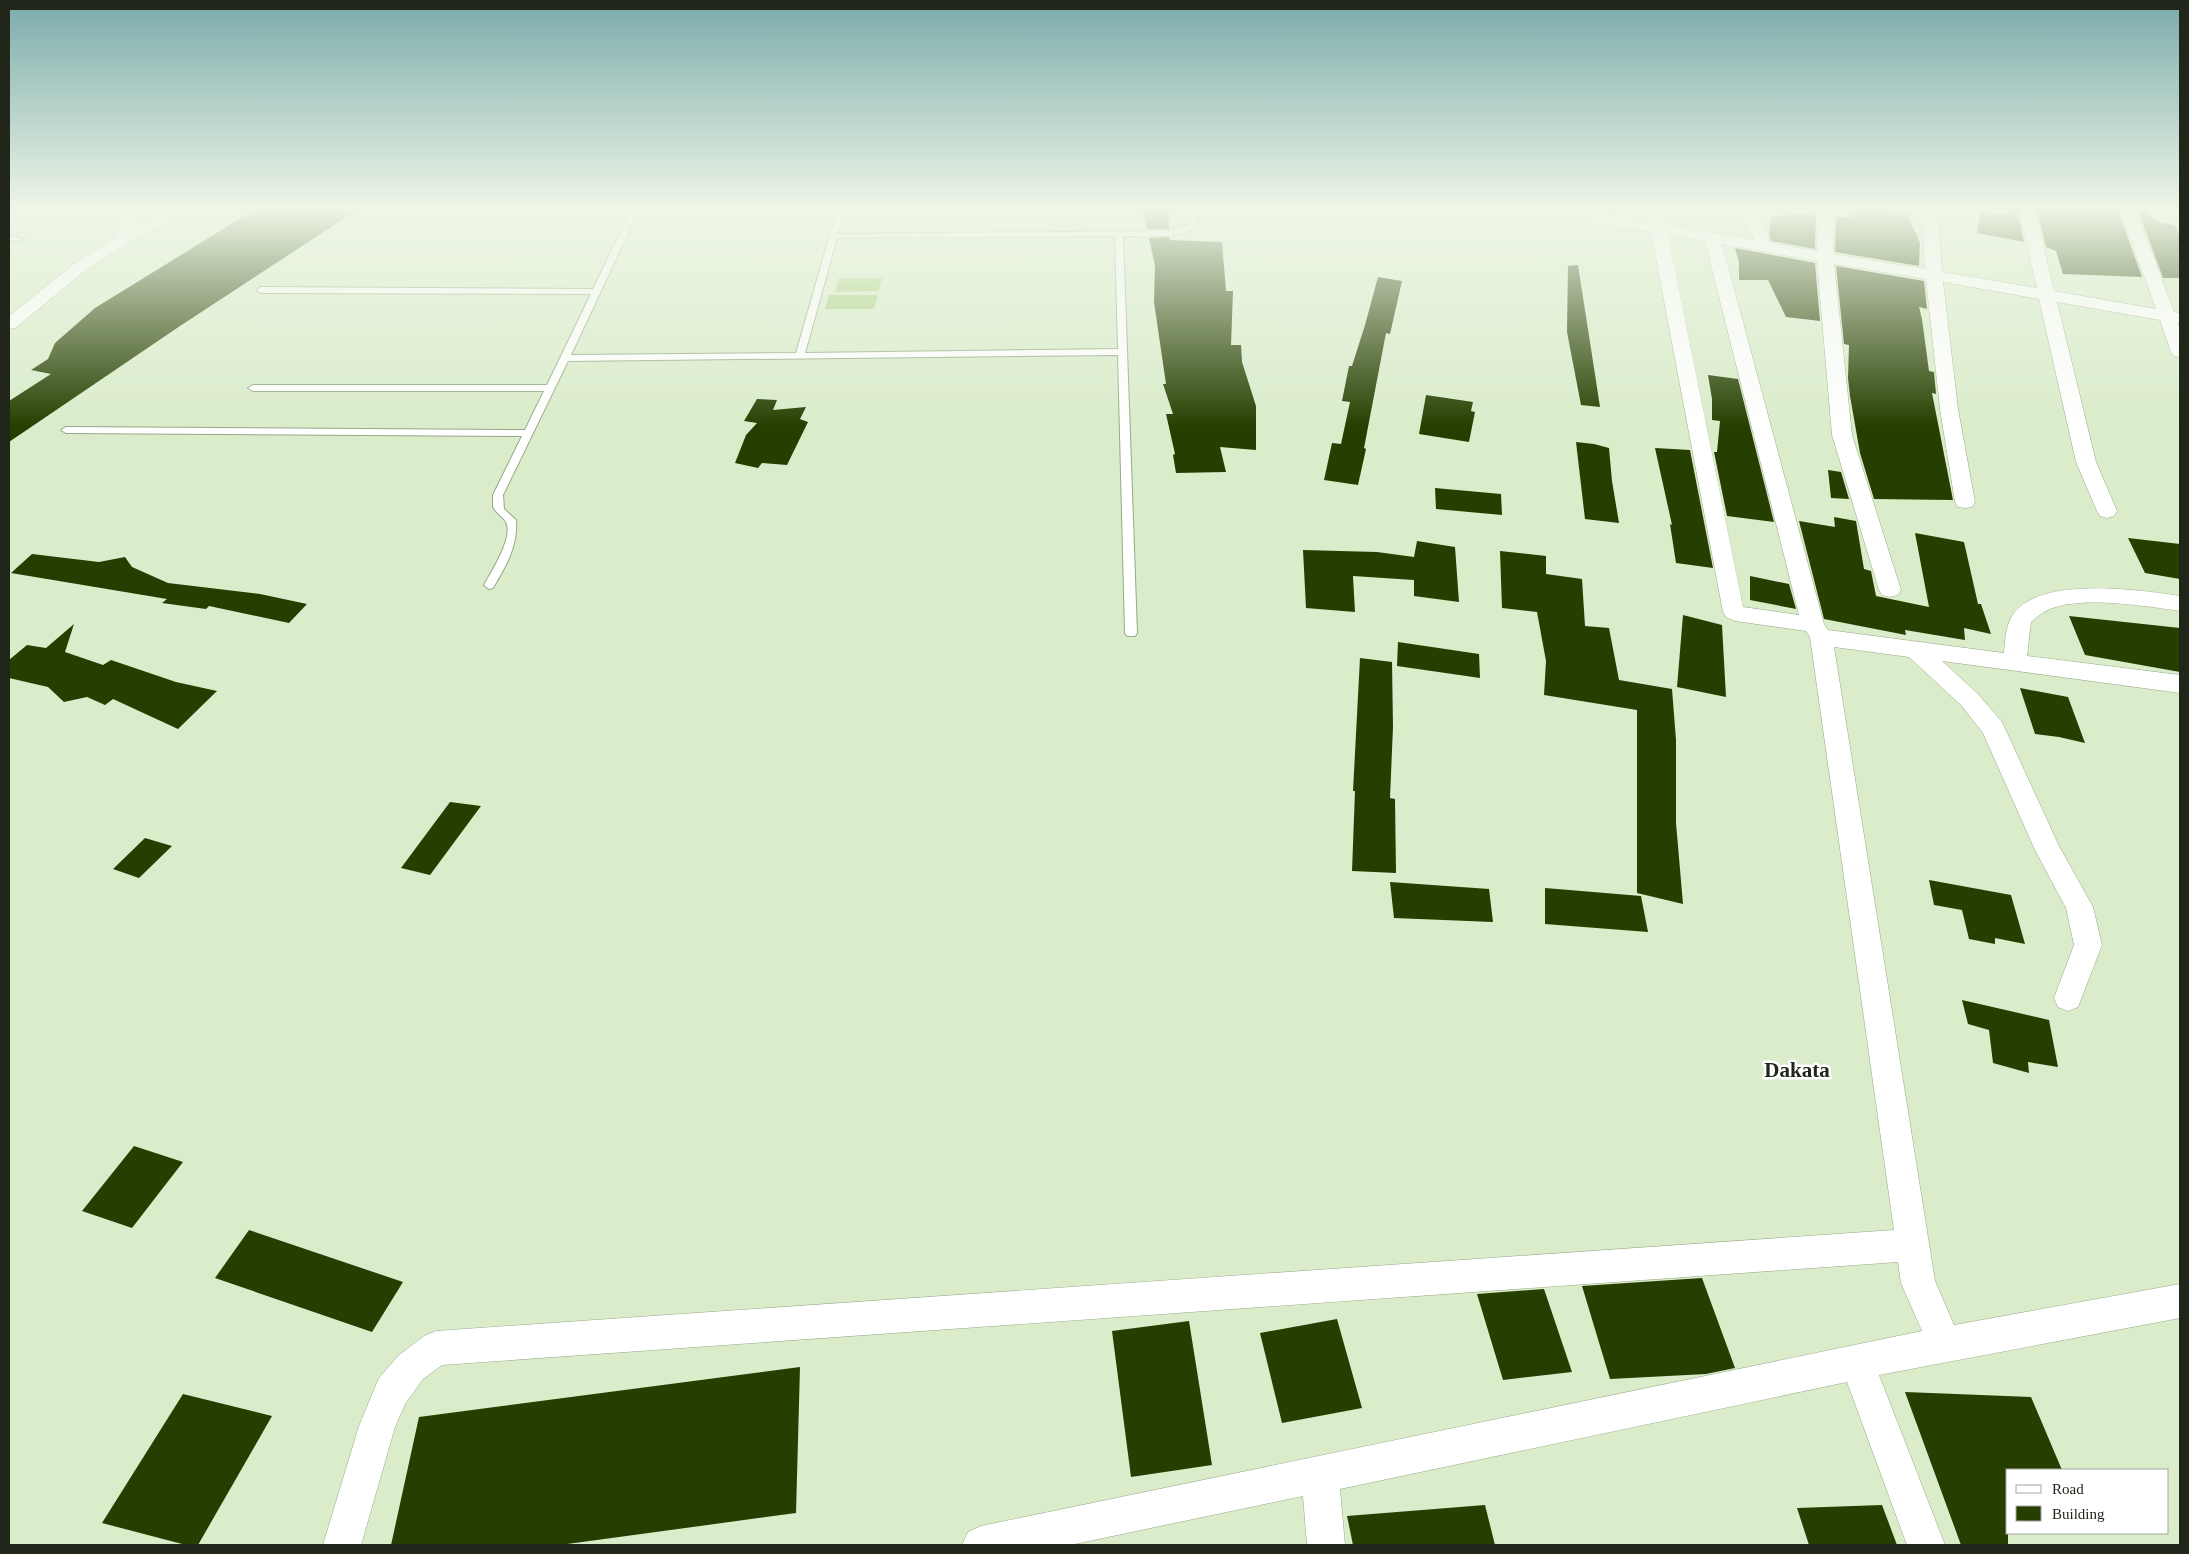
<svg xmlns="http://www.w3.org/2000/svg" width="2189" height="1554" viewBox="0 0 2189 1554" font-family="'Times New Roman',serif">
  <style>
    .green { fill: #abd183 }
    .building { fill: #263f00 }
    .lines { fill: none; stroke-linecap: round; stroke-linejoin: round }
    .service-casing { stroke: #97a888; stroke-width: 2 }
    .minor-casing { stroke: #97a888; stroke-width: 1 }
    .service { fill: #fff; fill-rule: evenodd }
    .minor { fill: #fff; fill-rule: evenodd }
    .labels { text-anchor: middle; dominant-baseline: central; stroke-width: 5; stroke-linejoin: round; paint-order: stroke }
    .near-district-label { font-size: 21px; font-weight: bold; fill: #202619; stroke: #fff }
  </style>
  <rect width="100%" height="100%" fill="#daecca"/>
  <!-- green -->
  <path class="green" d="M839,278H882L879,291L835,292Z
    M829,295H878L874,309H825Z"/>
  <!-- building -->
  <path class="building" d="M254,210H357L180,326L9,442V401L51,374L31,370L48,359L55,343L95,308Z
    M1143,210H1168L1169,229H1147Z
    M1848,210H1884L1907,214L1920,243L1919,266L1835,252L1836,216L1850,218Z
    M2008,210H2017L2024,242L1977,233L1981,211L2007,214Z
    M2037,210H2118L2142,277L2063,274L2056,251L2046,247Z
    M2138,210H2145L2158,222L2175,225L2180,235V278H2163Z
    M1814,212H1816L1815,249L1771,241L1769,235L1771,217Z
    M1169,237L1170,240L1222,242L1226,291H1233L1231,345H1241L1242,362L1256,406V450L1220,447L1226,472L1176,473L1173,455L1175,454L1166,414H1173L1163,384H1166L1154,302L1155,266L1149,238Z
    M1735,248L1815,263L1820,321L1786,317L1768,280H1739V262Z
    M1578,265L1592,355L1600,407L1581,405L1567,332L1568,266Z
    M1836,266L1924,281L1927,309L1919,307L1922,319L1929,371L1934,372L1936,394L1932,393L1953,500L1874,499L1860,453L1850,396L1848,378L1849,345L1844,344Z
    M1378,277L1402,281L1390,334L1386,333L1364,448L1366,449L1358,485L1324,480L1332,443L1341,444L1350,402L1342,401L1349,366H1352L1365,325Z
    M1708,375L1738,379L1774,522L1727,516L1714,452H1717L1720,421L1712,420V399Z
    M1426,395L1473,402L1471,411L1475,412L1469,442L1419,434Z
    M757,399L777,400L773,410L806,407L800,419L808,422L787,465L762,463L758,468L735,463L746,435L757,423L744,421Z
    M1576,442L1594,444L1609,448L1612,481L1619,523L1585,519Z
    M1655,448L1690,450L1713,568L1676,563L1670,524L1672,525Z
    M1828,470L1841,472L1849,499L1831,498Z
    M1435,488L1501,494L1502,515L1436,509Z
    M1834,517L1856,521L1864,569L1871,571L1876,596L1929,607L1915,533L1964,542L1978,604H1981L1991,634L1964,628L1965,640L1905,630L1906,635L1824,619L1799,521L1835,527Z
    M2128,538L2180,544V579L2145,573Z
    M1417,541L1455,547L1459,602L1414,596V580L1353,576L1355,612L1306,608L1303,550L1377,552L1414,557Z
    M1500,551L1546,556V574L1582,579L1585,626L1609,628L1619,680L1672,689L1676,740V823L1683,904L1637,893V710L1544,695L1546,661L1537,612L1502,608Z
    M32,554L99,562L125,557L132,567L168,583L260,594L307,604L289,623L209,606L206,609L162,603L167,599L11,573Z
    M1750,576L1789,584L1796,609L1750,600Z
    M1683,615L1722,625L1726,697L1677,687Z
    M2069,616L2180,628V672L2085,655Z
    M74,624L65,652L103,665L111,660L176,682L217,691L178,729L113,699L105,705L87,697L64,702L48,687L9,678V660L27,645L46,648Z
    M1398,642L1479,654L1480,678L1397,666Z
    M1360,658L1392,662L1393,727L1390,798L1395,799L1396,873L1352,871L1355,791H1353Z
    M2020,688L2068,697L2085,743L2059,737L2035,734Z
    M450,802L481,806L430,875L401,868Z
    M145,838L172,846L139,878L113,869Z
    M1929,880L2011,895L2025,944L1995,938V944L1969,939L1962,910L1934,905Z
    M1390,882L1489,889L1493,922L1394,918Z
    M1545,888L1641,896L1648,932L1545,924Z
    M1962,1000L2049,1020L2058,1067L2028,1062L2029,1073L1993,1063L1989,1030L1968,1024Z
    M134,1146L183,1162L132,1228L82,1211Z
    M249,1230L403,1282L372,1332L215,1278Z
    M1702,1278L1735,1368L1706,1374L1610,1379L1582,1286Z
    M1544,1289L1572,1372L1503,1380L1477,1294Z
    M1337,1319L1362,1408L1282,1423L1260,1333Z
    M1189,1321L1212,1465L1131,1477L1112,1331Z
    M800,1367L796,1513L560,1545H391L419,1417Z
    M1905,1392L2031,1397L2062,1470H2008V1545H1961Z
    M183,1394L272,1416L198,1545H186L102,1523Z
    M1485,1505L1495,1545H1353L1347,1516Z
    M1882,1505L1897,1545H1809L1797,1508Z"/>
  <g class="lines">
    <!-- service casing -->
    <g class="service-casing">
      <path id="service" d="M631,210H639L571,355L796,353L837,210H845L838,234L1168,231C1183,228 1192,228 1188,210H1196C1197,215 1199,220 1196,225C1187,240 1139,236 1123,236L1137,633L1135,636H1127L1125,633L1118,355L568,361L503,495L504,509L516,520C518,546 506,566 493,588L489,589L484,585C491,572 514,537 506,522C503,517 496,513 493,507V495L522,436L66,433L61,430L66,427L525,430L544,391H253L248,388L253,385H547L591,294L261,293L257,290L261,287L593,289ZM1115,236L1118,349L805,353L837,238Z
        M9,236L24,239L20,241L9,240Z"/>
    </g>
    <!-- minor casing -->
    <g class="minor-casing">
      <path id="minor" d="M123,210H139L134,228L167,210H186L183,213L128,243L86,270L15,328L9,329V316L74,264L115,238Z
        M1647,210H1663L1666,225L1754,240L1742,210H1758L1770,243L1817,251L1818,210H1834L1833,254L1925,269L1922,210H1938L1942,272L2037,288L2019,210H2035L2054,291L2156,309L2120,210H2136L2174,312L2180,313V323H2178L2180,329V357L2174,356L2171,352L2160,320L2057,302L2096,462L2117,511L2114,516L2107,518L2100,516L2097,511L2076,462L2039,299L1943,282L1958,409L1975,502L1972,507L1965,508L1958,507L1955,502L1940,409L1926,279L1834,264L1852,435L1901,590L1898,595L1890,597L1882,595L1879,590L1832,435L1817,261L1722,244L1824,624L1828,630L2004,653C2005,639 2006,624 2014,613C2043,576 2140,590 2180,596V611C2146,606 2074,594 2044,612C2039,615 2035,619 2031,622L2027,656L2180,675V693L1942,661L1977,693L2002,722L2059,846L2093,907L2102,945L2078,1007L2068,1011L2058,1007L2054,998L2074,945L2066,908L2035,850L1983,733L1961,705L1909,657L1834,647L1935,1281L1954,1325L2180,1284V1318L1879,1375L1945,1545H1907L1847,1382L1340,1489L1345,1545H1307L1303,1496L1070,1545H962L968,1532L981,1526L1922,1331L1901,1283L1898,1262L442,1365L423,1379L405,1404L395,1427L361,1545H323L359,1426L379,1378L399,1355L424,1336L436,1331L1894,1230L1810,637L1806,631L1735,621L1726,617L1723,612L1651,232L1596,223L1591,221L1588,218L1591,215L1596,213L1650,223ZM1668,235L1705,241L1799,615L1743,607Z"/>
    </g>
    <!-- service -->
    <use href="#service" class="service"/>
    <!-- minor -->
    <use href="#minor" class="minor"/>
  </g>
  <!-- sky -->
  <linearGradient id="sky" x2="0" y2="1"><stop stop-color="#7babab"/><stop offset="0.49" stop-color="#eef6e7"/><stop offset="1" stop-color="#eef6e7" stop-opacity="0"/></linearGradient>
  <rect width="2189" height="427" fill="url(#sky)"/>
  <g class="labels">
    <!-- near-district labels -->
    <g class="near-district-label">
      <text x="1797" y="1070">Dakata</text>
    </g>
  </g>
  <!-- border -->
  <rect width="2189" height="1554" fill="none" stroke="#202619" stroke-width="20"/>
  <!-- legend -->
  <rect x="2006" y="1469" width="162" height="65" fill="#ffffff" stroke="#a6a8a3"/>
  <rect x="2016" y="1485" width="25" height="8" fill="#ffffff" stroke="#a6a8a3"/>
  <text x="2052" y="1494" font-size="15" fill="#202619">Road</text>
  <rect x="2016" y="1506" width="25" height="15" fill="#263f00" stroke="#a6a8a3"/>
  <text x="2052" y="1519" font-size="15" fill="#202619">Building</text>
</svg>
